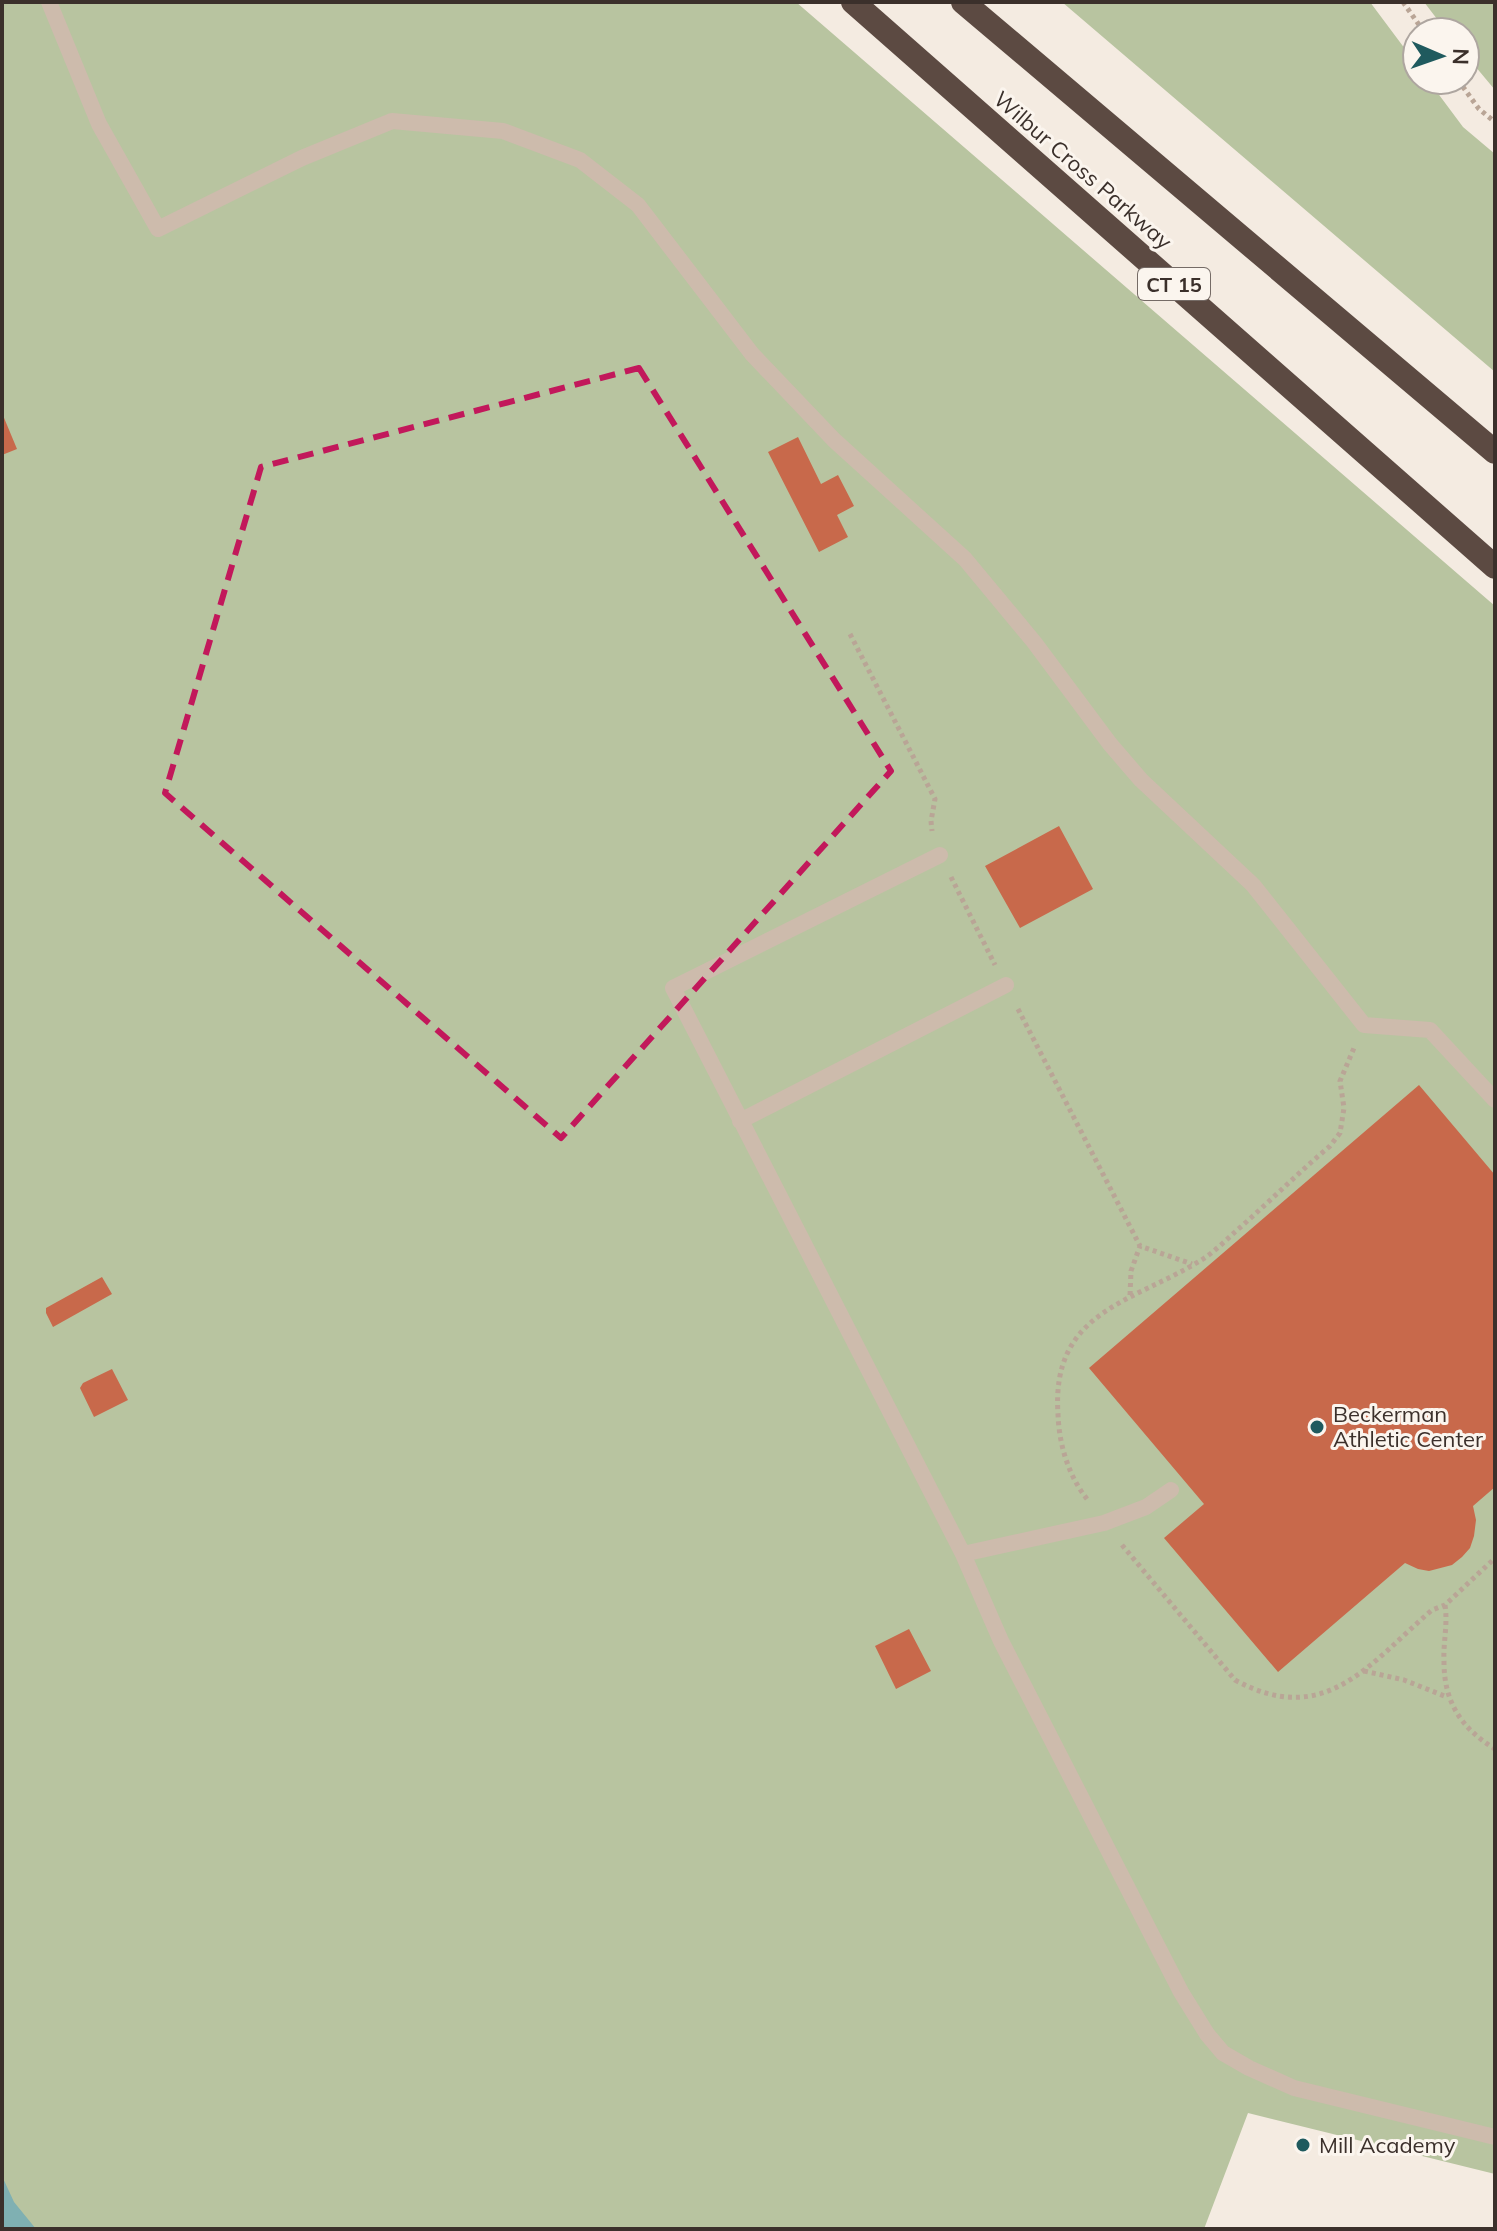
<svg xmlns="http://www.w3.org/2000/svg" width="1497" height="2231" viewBox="0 0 1497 2231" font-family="Mulish,sans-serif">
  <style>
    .green { fill: #b8c4a0 }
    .water { fill: #7fb0b2 }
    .building { fill: #c8694b }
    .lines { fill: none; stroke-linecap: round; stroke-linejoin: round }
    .path { stroke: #b9a596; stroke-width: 5; stroke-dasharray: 4 4; stroke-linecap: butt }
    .lane { stroke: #cdbbac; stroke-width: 16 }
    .highway { stroke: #5c4a42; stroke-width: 24 }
    .marked { fill: none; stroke: #c2185b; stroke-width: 6; stroke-dasharray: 16 10; stroke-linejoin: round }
    .poi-dot { fill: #1f5a5e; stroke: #fbf5ee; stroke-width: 3 }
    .labels { text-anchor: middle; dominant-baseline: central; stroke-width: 6; stroke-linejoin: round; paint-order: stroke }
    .shield { fill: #fbf5ee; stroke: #756b66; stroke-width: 2 }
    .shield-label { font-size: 20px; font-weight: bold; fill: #3b302b }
    .street-label { font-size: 22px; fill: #3b302b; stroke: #fbf5ee }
    .poi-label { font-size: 22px; fill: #3b302b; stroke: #fbf5ee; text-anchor: start }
  </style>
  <rect width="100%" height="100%" fill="#f4ebe1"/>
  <!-- green -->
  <path class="green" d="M2,2H796L1495,606V2174L1248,2113L1204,2229H2Z
    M1062,2H1370L1417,65V80H1428L1463,127L1495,154V372Z
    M1424,2H1495V90L1465,54V32H1447Z"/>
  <!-- water -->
  <path class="water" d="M2,2176L14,2202L36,2229H2Z"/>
  <!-- building -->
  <path class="building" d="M2,413L17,449L2,455Z
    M798,437L821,484L838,475L854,506L837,515L848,537L819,552L768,452Z
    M1059,826L1093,889L1020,928L985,866Z
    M1419,1085L1495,1175V1487L1473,1506L1476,1520L1474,1536L1470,1548L1462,1557L1452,1565L1429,1571L1418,1569L1405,1563L1278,1672L1164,1538L1204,1504L1089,1368Z
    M102,1277L112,1294L53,1327L46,1313V1308Z
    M112,1369L128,1400L94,1417L80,1388L83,1383Z
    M909,1629L931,1671L896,1689L875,1646Z"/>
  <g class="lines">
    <!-- path -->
    <path class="path" d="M1403,2L1424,32
      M1458,80L1479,109L1495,122
      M850,634L935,799L931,821L932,831
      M951,877L995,965
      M1018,1009L1140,1246L1192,1264
      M1130,1295L1131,1271L1140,1246
      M1087,1499C1068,1475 1059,1444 1058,1414C1051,1310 1133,1303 1203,1259C1214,1252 1225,1241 1235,1232C1267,1204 1297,1174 1330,1146L1340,1133L1344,1108L1340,1081L1354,1048
      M1122,1545L1235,1680C1325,1729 1369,1664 1432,1610L1445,1605L1495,1558
      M1445,1605C1448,1625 1443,1642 1444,1662C1444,1702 1461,1728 1495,1749
      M1364,1671L1404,1680L1447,1697"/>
    <!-- lane -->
    <path class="lane" d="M49,2L99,124L158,229L302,158L392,121L503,131L580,160L638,205L752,354L834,440L965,559L1034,642L1110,744L1141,780L1253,885L1364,1025L1430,1030L1495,1100
      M940,855L673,988L963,1554L1001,1641L1181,1992L1207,2034L1223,2053L1249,2068L1294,2088L1495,2137
      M740,1121L1006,985
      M963,1554L1104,1523L1146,1507L1171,1490"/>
    <!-- highway -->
    <path class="highway" d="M853,2L1495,567
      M963,2L1495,452"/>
  </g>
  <!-- marked area -->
  <path class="marked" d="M639,368L891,771L561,1138L165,793L261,467Z"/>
  <!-- markers -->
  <g class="poi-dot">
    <circle cx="1317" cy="1427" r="8"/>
    <circle cx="1303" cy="2145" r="8"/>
  </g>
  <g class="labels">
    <!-- shield labels -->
    <rect class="shield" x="1138" y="268" width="72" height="32" rx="6"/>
    <g class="shield-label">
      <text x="1174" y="284">CT 15</text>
    </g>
    <!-- street labels -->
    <g class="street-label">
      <text transform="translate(1083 170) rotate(41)">Wilbur Cross Parkway</text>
    </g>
    <!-- poi labels -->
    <g class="poi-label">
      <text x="1333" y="1414">Beckerman<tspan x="1333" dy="25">Athletic Center</tspan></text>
      <text x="1319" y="2145">Mill Academy</text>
    </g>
  </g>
  <!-- border -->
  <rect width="1497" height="2231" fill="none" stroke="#3b302b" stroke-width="8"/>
  <!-- north arrow -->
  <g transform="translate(1441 56) rotate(92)"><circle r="38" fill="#fbf5ee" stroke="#aea6a0" stroke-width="2"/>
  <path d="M0-6L14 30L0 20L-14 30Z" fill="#1f5a5e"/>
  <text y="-12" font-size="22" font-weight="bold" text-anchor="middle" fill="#3b302b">N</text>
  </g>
</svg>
